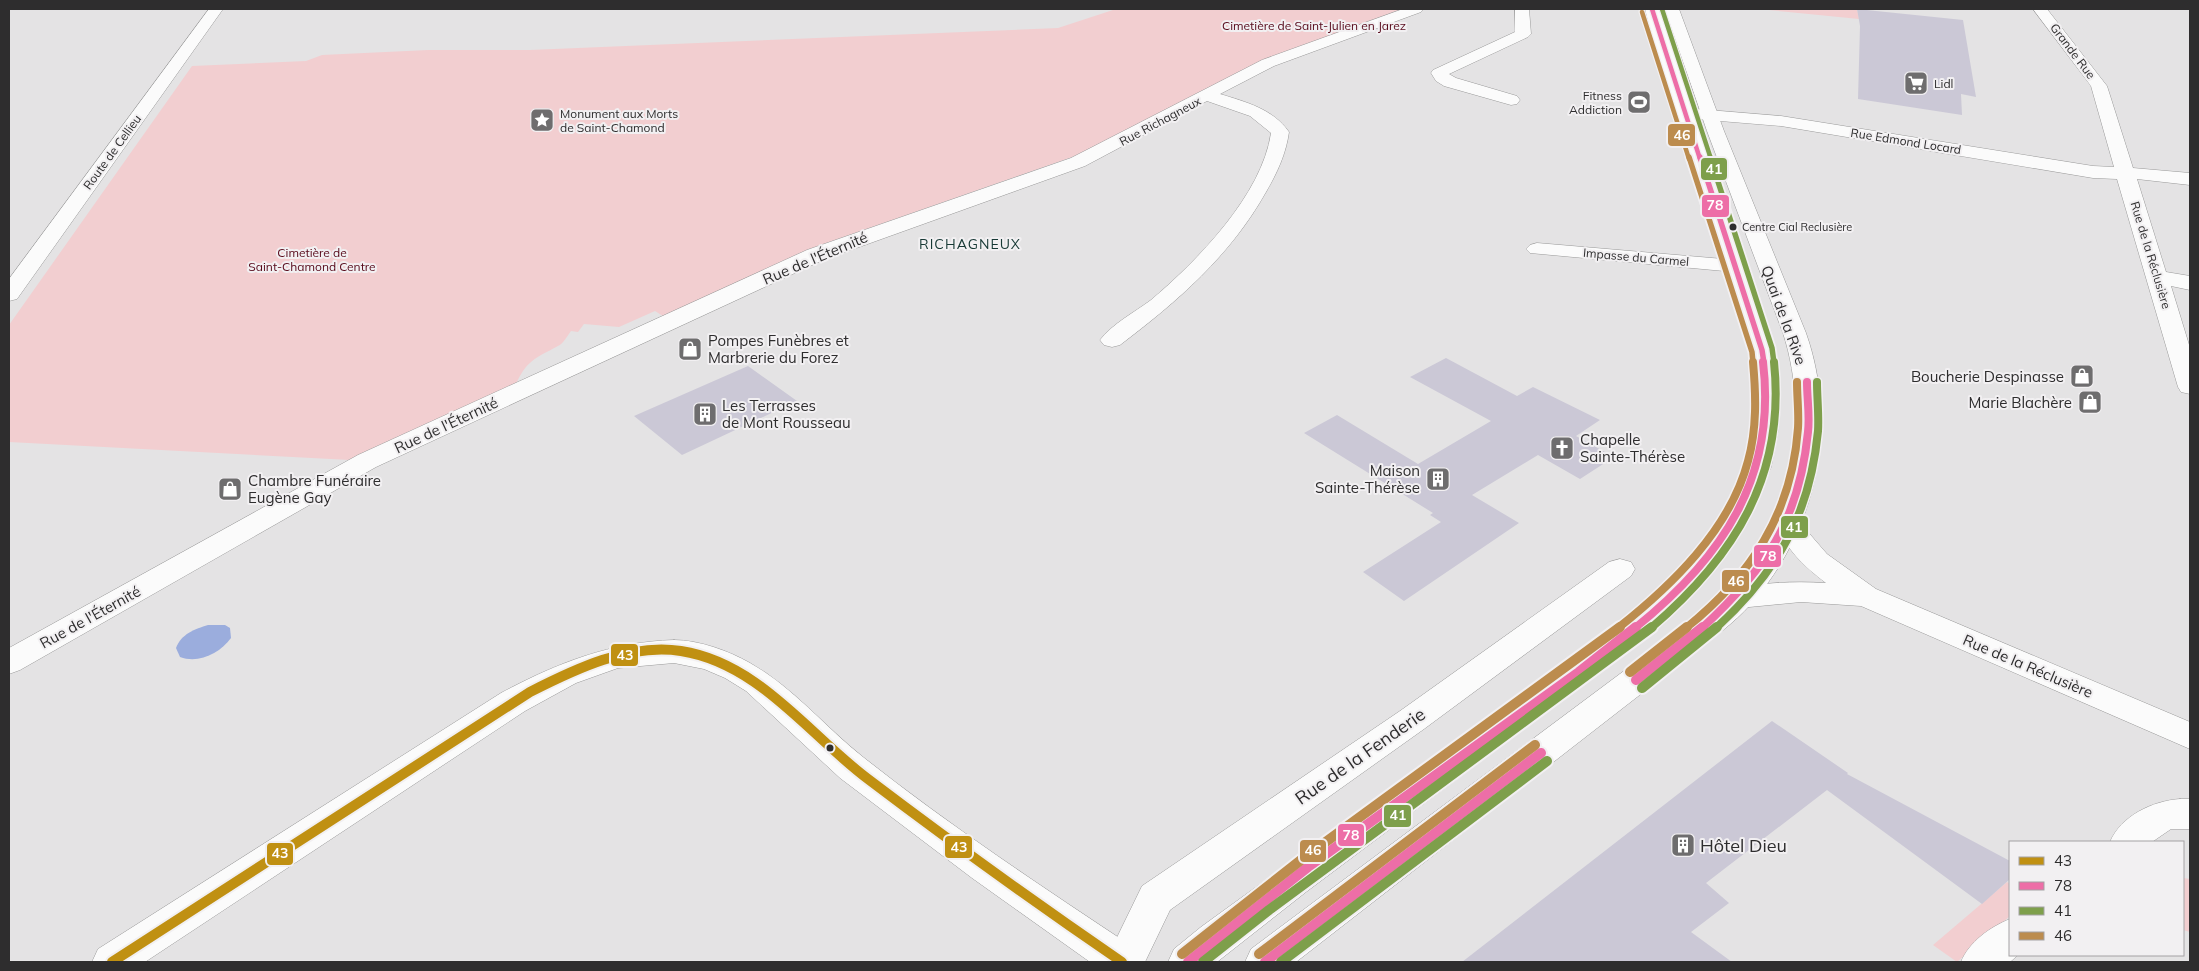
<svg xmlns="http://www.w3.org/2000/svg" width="2199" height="971" viewBox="0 0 2199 971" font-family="Mulish,sans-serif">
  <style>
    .green { fill: #f2ced0 }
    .water { fill: #9baddd }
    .building { fill: #cbc8d6 }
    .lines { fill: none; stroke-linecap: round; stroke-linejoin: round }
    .minor-casing { stroke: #999; stroke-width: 1 }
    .major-casing { stroke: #999; stroke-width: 1 }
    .minor { fill: #fbfbfb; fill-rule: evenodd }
    .major { fill: #fbfbfb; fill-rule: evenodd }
    .bus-1-casing { stroke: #f2f0f2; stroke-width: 14 }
    .bus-2-far3-casing { stroke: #f2f0f2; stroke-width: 7 }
    .bus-2-far2-casing { stroke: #f2f0f2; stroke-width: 9 }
    .bus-2-far1-casing { stroke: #f2f0f2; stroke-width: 11 }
    .bus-2-casing { stroke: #f2f0f2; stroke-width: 14 }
    .bus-3-far3-casing { stroke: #f2f0f2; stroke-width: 7 }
    .bus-3-far2-casing { stroke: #f2f0f2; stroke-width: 9 }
    .bus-3-far1-casing { stroke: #f2f0f2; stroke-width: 11 }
    .bus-3-casing { stroke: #f2f0f2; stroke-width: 14 }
    .bus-4-far3-casing { stroke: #f2f0f2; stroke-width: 7 }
    .bus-4-far2-casing { stroke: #f2f0f2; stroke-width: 9 }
    .bus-4-far1-casing { stroke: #f2f0f2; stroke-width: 11 }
    .bus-4-casing { stroke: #f2f0f2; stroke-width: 14 }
    .bus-1 { stroke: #c09012; stroke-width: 10 }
    .bus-2-far3 { stroke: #ed6ea7; stroke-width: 4.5 }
    .bus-2-far2 { stroke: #ed6ea7; stroke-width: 5.5 }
    .bus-2-far1 { stroke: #ed6ea7; stroke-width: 8 }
    .bus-2 { stroke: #ed6ea7; stroke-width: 10 }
    .bus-3-far3 { stroke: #7e9f4b; stroke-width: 4.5 }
    .bus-3-far2 { stroke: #7e9f4b; stroke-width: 5.5 }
    .bus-3-far1 { stroke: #7e9f4b; stroke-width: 8 }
    .bus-3 { stroke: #7e9f4b; stroke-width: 10 }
    .bus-4-far3 { stroke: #bc8c4e; stroke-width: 4.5 }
    .bus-4-far2 { stroke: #bc8c4e; stroke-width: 5.5 }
    .bus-4-far1 { stroke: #bc8c4e; stroke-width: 8 }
    .bus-4 { stroke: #bc8c4e; stroke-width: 10 }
    .bus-dot { fill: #2e2d2e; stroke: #f2f0f2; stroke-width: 2 }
    .labels { text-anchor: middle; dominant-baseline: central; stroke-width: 4; stroke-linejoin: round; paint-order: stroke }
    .far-bus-label { font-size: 11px; fill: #2e2d2e; stroke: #f2f0f2; text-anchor: start }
    .far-park-label { font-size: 12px; fill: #57091a; stroke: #f2f0f2 }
    .far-street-label { font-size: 12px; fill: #2e2d2e; stroke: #f2f0f2 }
    .far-poi-label { font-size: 12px; fill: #2e2d2e; stroke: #f2f0f2; text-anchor: start }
    .far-neighbourhood-label { font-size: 14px; letter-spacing: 1px; fill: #173935; stroke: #f2f0f2 }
    .street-label { font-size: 15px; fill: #2e2d2e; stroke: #f2f0f2 }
    .poi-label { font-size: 15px; fill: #2e2d2e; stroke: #f2f0f2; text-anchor: start }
    .near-street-label { font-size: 18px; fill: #2e2d2e; stroke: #f2f0f2 }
    .near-poi-label { font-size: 18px; fill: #2e2d2e; stroke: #f2f0f2; text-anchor: start }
    .line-badge { stroke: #f2f0f2; stroke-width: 2 }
    .badge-label { font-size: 14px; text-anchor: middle; font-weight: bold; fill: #fff }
  </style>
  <rect width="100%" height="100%" fill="#e4e3e4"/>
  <!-- green -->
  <path class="green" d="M1116,9H1402L1254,65L1115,142L821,245L666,318L655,311L619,327L584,324L578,332L571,331C568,335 563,344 558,346C534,359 527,360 515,386L350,460L9,442V325L192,66L306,61L322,55L428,50H530L1058,28Z
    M1769,9H1857L1859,19L1769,10Z
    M2183,878L2190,879V932L2183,930Z
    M2007,882L2010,884V916L1957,962L1933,945Z"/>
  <!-- water -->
  <path class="water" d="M208,625H225L230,628L231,638C220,653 199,664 180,657L176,648C181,634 195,629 208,625Z"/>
  <!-- building -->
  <path class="building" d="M1857,9L1963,20L1976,97L1961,94L1962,115L1858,99L1860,26Z
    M1446,358L1517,396L1533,387L1600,420L1576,436L1614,457L1580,479L1538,455L1472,495L1519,523L1404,601L1363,572L1441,522L1430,515L1433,513L1304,433L1337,415L1418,464L1491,421L1410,377Z
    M748,366L797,401L682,455L634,416Z
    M1772,721L1848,773L1847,774L2010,861V879L1982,904L1827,790L1706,883L1729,903L1691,932L1732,962H1462Z"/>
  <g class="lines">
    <!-- minor casing -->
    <g class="minor-casing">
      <path id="minor" d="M209,9H223L17,299L9,301V279Z
        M1403,9H1423L1421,12L1274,66L1220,94C1246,102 1273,109 1289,132C1286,154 1277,173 1266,192C1230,256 1178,301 1120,345L1112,347L1104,345L1100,340C1112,324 1135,312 1151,300C1197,261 1262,195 1271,133L1250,116L1207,101L1085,166L823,260L376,467L20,670L9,674V648L358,455L807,250L1071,158L1262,60Z
        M1515,9H1529L1531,34L1528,37L1449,74L1456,78L1517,96L1520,100L1517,104L1511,105L1444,86L1436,81L1431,73L1433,70L1515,32Z
        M2033,9H2047L2107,86L2133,168L2190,173V185L2137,179L2166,272L2190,276V290L2171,286L2190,348V394L2181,392L2178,387L2117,179L2093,178L1781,126L1684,118L1678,117L1675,113L1678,109L1684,108L1781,116L2093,166L2114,167L2091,86Z
        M1537,243L1735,260L1743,261L1746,266L1743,271L1735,272L1530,253L1526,249L1530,245Z
        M1791,510L1801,513L1805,519L1808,532L1827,554L1876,589L2190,722V749L1861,606L1801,602L1739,608L1728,605L1724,598L1728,591C1760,582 1794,581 1826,583C1804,566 1782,547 1777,519L1781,513Z
        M1620,559L1631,562L1635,569L1631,576L1424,729L1170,910L1145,962H1105L1142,886L1400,711L1609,562Z
        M2180,799H2190V829H2171L2152,842H2110C2121,816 2152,801 2180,799Z
        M2010,919V955H2018L2010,962H1961C1969,942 1990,927 2010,919Z"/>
    </g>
    <!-- major casing -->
    <g class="major-casing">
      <path id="major" d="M1645,9H1659L1774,350L1780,392L1778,431L1771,467L1757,500L1735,539L1713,569L1658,628L1306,892L1217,962H1168L1174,949L1201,927L1636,612C1680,570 1722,527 1743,468C1773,387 1736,306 1712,229C1696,178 1679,126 1664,74C1657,52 1650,31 1645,9Z
        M1665,9H1679L1724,131L1806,333C1839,427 1816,531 1750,605C1734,623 1714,637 1695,652L1296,962H1245L1251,949L1715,603C1789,537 1813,426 1783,333L1707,131Z
        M674,640C699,640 729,651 750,663C793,687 825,727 863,757C950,826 1044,888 1136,949L1142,962H1090L972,878L840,778L746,691L725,678L704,669L674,663L618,668L576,683L525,711L145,962H92L98,949L501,693C557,663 611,642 674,640Z"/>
    </g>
    <!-- minor -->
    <use href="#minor" class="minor"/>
    <!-- major -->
    <use href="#major" class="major"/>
    <!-- bus-1 casing -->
    <g class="bus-1-casing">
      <path id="bus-1" d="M112,962L530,692C575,669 629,643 681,651C759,663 809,735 868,779C951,842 1036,903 1122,962"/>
    </g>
    <!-- bus-2-far3 casing -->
    <g class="bus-2-far3-casing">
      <path id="bus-2-far3" d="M1652,9L1700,159"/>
    </g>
    <!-- bus-2-far2 casing -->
    <g class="bus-2-far2-casing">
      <path id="bus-2-far2" d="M1700,157L1762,350L1764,363"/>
    </g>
    <!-- bus-2-far1 casing -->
    <g class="bus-2-far1-casing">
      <path id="bus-2-far1" d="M1635,628C1722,558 1777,478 1763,362
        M1702,628C1766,569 1799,521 1808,432C1810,415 1807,399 1807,382"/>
    </g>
    <!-- bus-2 casing -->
    <g class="bus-2-casing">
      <path id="bus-2" d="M1636,680L1703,627
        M1188,962L1308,867L1579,672L1636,627
        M1265,962L1541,753"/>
    </g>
    <!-- bus-3-far3 casing -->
    <g class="bus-3-far3-casing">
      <path id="bus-3-far3" d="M1662,9L1711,159"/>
    </g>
    <!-- bus-3-far2 casing -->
    <g class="bus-3-far2-casing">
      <path id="bus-3-far2" d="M1710,157L1772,348L1774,363"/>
    </g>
    <!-- bus-3-far1 casing -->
    <g class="bus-3-far1-casing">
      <path id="bus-3-far1" d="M1651,628C1734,557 1786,476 1774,362
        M1716,628C1777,572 1810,515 1818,431C1819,415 1817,398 1817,382"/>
    </g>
    <!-- bus-3 casing -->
    <g class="bus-3-casing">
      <path id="bus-3" d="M1642,688L1717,627
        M1203,962L1269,910L1652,627
        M1281,962L1547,761"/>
    </g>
    <!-- bus-4-far3 casing -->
    <g class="bus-4-far3-casing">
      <path id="bus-4-far3" d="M1642,12L1689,159"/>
    </g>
    <!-- bus-4-far2 casing -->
    <g class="bus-4-far2-casing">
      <path id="bus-4-far2" d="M1689,157L1752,352L1753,363"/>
    </g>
    <!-- bus-4-far1 casing -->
    <g class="bus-4-far1-casing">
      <path id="bus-4-far1" d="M1618,628C1671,586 1730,530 1748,461C1757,429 1756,395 1753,362
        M1686,628C1751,576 1792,513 1798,428C1799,413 1797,397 1797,382"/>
    </g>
    <!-- bus-4 casing -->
    <g class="bus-4-casing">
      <path id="bus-4" d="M1630,672L1687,627
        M1182,954L1301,860L1620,627
        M1259,954L1535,745"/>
    </g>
    <!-- bus-1 -->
    <use href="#bus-1" class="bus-1"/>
    <!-- bus-2-far3 -->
    <use href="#bus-2-far3" class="bus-2-far3"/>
    <!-- bus-2-far2 -->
    <use href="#bus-2-far2" class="bus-2-far2"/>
    <!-- bus-2-far1 -->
    <use href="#bus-2-far1" class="bus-2-far1"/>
    <!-- bus-2 -->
    <use href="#bus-2" class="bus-2"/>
    <!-- bus-3-far3 -->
    <use href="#bus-3-far3" class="bus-3-far3"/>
    <!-- bus-3-far2 -->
    <use href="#bus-3-far2" class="bus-3-far2"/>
    <!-- bus-3-far1 -->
    <use href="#bus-3-far1" class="bus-3-far1"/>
    <!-- bus-3 -->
    <use href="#bus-3" class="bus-3"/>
    <!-- bus-4-far3 -->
    <use href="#bus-4-far3" class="bus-4-far3"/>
    <!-- bus-4-far2 -->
    <use href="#bus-4-far2" class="bus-4-far2"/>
    <!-- bus-4-far1 -->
    <use href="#bus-4-far1" class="bus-4-far1"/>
    <!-- bus-4 -->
    <use href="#bus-4" class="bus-4"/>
  </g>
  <!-- icons -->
  <defs>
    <g id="supermarket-square" transform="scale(1.25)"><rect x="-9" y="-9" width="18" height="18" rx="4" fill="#6e6d6e" stroke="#f2f0f2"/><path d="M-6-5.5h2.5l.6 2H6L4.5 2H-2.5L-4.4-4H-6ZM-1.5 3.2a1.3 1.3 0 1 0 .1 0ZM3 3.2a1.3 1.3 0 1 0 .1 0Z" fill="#fff"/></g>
    <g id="stadium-square" transform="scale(1.25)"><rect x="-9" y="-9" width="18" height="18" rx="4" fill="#6e6d6e" stroke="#f2f0f2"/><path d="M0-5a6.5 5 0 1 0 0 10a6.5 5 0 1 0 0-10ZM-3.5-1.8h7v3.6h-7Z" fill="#fff"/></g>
    <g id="sight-square" transform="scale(1.25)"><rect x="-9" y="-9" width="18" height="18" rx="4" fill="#6e6d6e" stroke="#f2f0f2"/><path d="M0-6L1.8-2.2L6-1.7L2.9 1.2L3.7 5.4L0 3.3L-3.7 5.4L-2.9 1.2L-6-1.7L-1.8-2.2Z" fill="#fff"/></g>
    <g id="shop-square" transform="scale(1.25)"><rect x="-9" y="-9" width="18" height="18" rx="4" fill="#6e6d6e" stroke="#f2f0f2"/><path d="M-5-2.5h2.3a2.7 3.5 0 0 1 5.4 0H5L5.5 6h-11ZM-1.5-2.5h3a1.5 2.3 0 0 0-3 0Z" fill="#fff"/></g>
    <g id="building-square" transform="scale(1.25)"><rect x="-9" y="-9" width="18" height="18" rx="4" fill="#6e6d6e" stroke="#f2f0f2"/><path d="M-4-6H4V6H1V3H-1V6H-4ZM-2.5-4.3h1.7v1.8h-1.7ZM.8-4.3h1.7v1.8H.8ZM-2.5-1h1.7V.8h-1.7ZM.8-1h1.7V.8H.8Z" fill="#fff"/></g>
    <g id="church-square" transform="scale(1.25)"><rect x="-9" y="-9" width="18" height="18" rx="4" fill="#6e6d6e" stroke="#f2f0f2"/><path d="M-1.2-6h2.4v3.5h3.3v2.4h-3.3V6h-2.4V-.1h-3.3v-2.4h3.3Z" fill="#fff"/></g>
  </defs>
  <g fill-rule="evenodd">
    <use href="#supermarket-square" x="1916" y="83"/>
    <use href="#stadium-square" x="1639" y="102"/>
    <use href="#sight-square" x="542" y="120"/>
    <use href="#shop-square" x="690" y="349"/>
    <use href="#shop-square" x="2082" y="376"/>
    <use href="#shop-square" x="2090" y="402"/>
    <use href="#building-square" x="705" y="414"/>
    <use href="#church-square" x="1562" y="448"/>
    <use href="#building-square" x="1438" y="479"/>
    <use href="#shop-square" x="230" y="489"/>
    <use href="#building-square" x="1683" y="845"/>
  </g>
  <!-- markers -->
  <g class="bus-dot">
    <circle cx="1733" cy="227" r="4.5"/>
    <circle cx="830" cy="748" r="4.5"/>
  </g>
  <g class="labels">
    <!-- far-bus labels -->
    <g class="far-bus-label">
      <text x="1742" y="227">Centre Cial Reclusière</text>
    </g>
    <!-- far-park labels -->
    <g class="far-park-label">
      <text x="1314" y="25">Cimetière de Saint-Julien en Jarez</text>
      <text x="312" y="252">Cimetière de<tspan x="312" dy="14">Saint-Chamond Centre</tspan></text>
    </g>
    <!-- far-street labels -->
    <g class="far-street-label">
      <text transform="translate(2073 51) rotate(53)">Grande Rue</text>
      <text transform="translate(1160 121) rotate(-28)">Rue Richagneux</text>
      <text transform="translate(1906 141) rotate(9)">Rue Edmond Locard</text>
      <text transform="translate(112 152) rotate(-54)">Route de Cellieu</text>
      <text transform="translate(2151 255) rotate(73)">Rue de la Réclusière</text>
      <text transform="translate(1636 257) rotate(5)">Impasse du Carmel</text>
    </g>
    <!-- far-poi labels -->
    <g class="far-poi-label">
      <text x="1934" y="83">Lidl</text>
      <text x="1622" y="95" text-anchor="end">Fitness<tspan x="1622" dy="14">Addiction</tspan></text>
      <text x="560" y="113">Monument aux Morts<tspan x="560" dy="14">de Saint-Chamond</tspan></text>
    </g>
    <!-- far-neighbourhood labels -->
    <g class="far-neighbourhood-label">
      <text x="970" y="244">RICHAGNEUX</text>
    </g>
    <!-- street labels -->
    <g class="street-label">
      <text transform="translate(815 258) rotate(-23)">Rue de l'Éternité</text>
      <text transform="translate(1784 315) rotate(70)">Quai de la Rive</text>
      <text transform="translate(446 425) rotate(-25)">Rue de l'Éternité</text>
      <text transform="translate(90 617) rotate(-29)">Rue de l'Éternité</text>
      <text transform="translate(2028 666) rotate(23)">Rue de la Réclusière</text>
    </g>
    <!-- poi labels -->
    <g class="poi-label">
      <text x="708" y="340">Pompes Funèbres et<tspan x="708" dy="17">Marbrerie du Forez</tspan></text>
      <text x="2064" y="376" text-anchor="end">Boucherie Despinasse</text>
      <text x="2072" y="402" text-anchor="end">Marie Blachère</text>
      <text x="722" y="405">Les Terrasses<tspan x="722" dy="17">de Mont Rousseau</tspan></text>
      <text x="1580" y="439">Chapelle<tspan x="1580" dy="17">Sainte-Thérèse</tspan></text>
      <text x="1420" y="470" text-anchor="end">Maison<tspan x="1420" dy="17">Sainte-Thérèse</tspan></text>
      <text x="248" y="480">Chambre Funéraire<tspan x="248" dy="17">Eugène Gay</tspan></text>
    </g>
    <!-- near-street labels -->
    <g class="near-street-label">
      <text transform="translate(1360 756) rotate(-35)">Rue de la Fenderie</text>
    </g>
    <!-- near-poi labels -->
    <g class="near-poi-label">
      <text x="1700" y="845">Hôtel Dieu</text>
    </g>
  </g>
  <g class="line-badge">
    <rect x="1667" y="123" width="29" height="24" rx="5" fill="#bc8c4e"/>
    <rect x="1700" y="157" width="28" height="24" rx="5" fill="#7e9f4b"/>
    <rect x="1701" y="194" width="29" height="24" rx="5" fill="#ed6ea7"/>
    <rect x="1780" y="515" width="29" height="24" rx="5" fill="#7e9f4b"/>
    <rect x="1753" y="544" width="29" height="24" rx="5" fill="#ed6ea7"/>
    <rect x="1721" y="569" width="29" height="24" rx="5" fill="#bc8c4e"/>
    <rect x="610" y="643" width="29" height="24" rx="5" fill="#c09012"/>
    <rect x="1383" y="804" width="29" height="24" rx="5" fill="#7e9f4b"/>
    <rect x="1337" y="823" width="28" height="24" rx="5" fill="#ed6ea7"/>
    <rect x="944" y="835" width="29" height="24" rx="5" fill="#c09012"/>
    <rect x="1299" y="839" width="28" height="24" rx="5" fill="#bc8c4e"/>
    <rect x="266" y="842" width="28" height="24" rx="5" fill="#c09012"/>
  </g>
  <g class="badge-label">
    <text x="1682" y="140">46</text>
    <text x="1714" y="174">41</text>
    <text x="1715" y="210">78</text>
    <text x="1794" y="532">41</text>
    <text x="1768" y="561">78</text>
    <text x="1736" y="586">46</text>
    <text x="625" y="660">43</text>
    <text x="1398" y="820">41</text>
    <text x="1351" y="840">78</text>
    <text x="959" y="852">43</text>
    <text x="1313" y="855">46</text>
    <text x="280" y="858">43</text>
  </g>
  <!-- border -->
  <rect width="2199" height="971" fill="none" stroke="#2e2d2e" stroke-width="20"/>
  <!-- legend -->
  <rect x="2009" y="841" width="175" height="115" fill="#f2f0f2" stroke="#a4a2a4"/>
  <rect x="2019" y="857" width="25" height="8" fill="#c09012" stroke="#a4a2a4"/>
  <text x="2054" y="866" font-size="15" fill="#2e2d2e">43</text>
  <rect x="2019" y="882" width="25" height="8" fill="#ed6ea7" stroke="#a4a2a4"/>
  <text x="2054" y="891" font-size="15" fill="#2e2d2e">78</text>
  <rect x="2019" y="907" width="25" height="8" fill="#7e9f4b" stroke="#a4a2a4"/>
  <text x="2054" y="916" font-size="15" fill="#2e2d2e">41</text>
  <rect x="2019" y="932" width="25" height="8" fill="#bc8c4e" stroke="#a4a2a4"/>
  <text x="2054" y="941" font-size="15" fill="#2e2d2e">46</text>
</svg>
